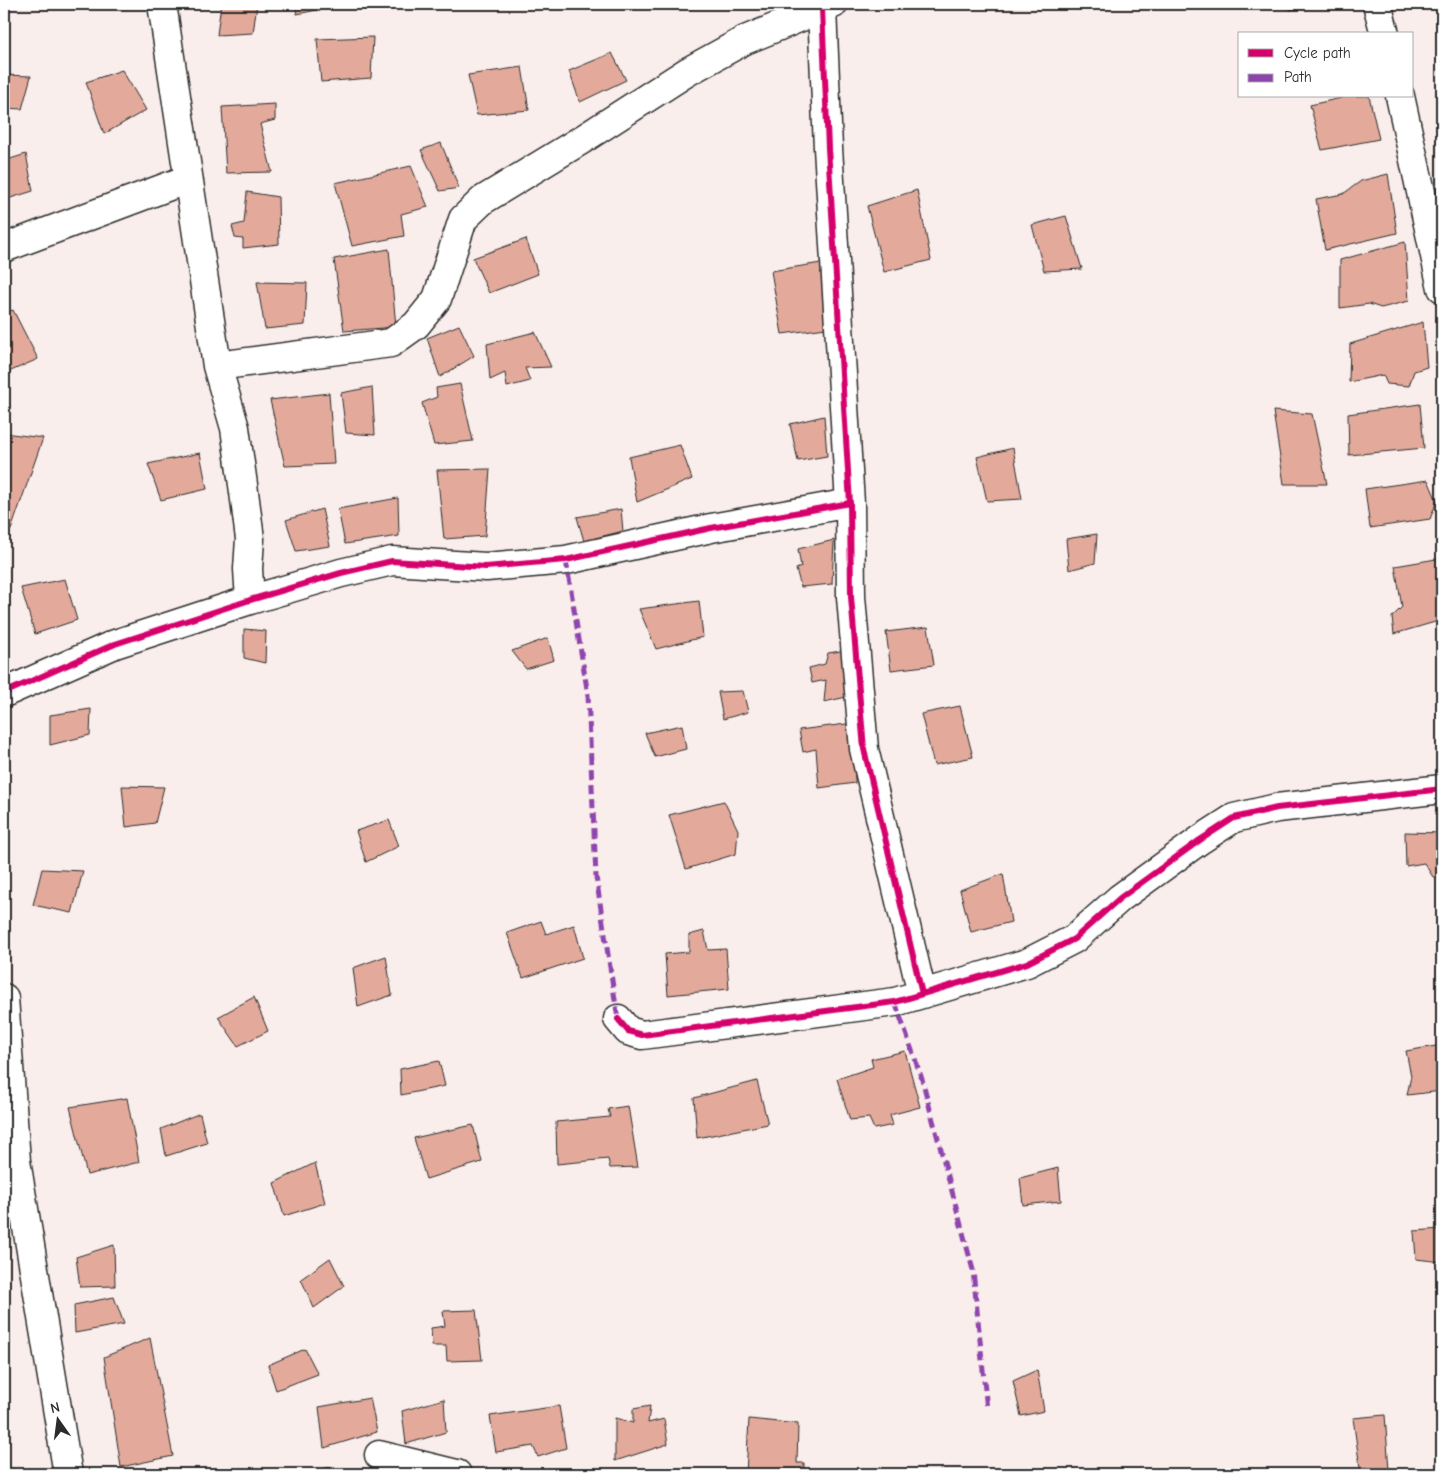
<svg xmlns="http://www.w3.org/2000/svg" width="1446" height="1478" viewBox="0 0 1446 1478" font-family="'Comic Neue',sans-serif">
  <style>
    .building { fill: #e3aa9c; stroke: #2b2b2b }
    .lines { fill: none; stroke-linecap: round; stroke-linejoin: round }
    .minor-casing { stroke: #2b2b2b; stroke-width: 31 }
    .minor { stroke: #fff; stroke-width: 28 }
    .quiet { stroke: #8e44ad; stroke-width: 5; stroke-dasharray: 10 5; stroke-linecap: butt }
    .cycleway-casing { stroke: #fff; stroke-width: 9 }
    .cycleway { stroke: #d6006c; stroke-width: 6 }
  </style>
  <rect width="100%" height="100%" fill="#f9eeeb"/>
  <filter id="ink" filterUnits="userSpaceOnUse"><feTurbulence type="fractalNoise" baseFrequency=".02" numOctaves="2"/><feDisplacementMap in="SourceGraphic" scale="10" xChannelSelector="R" yChannelSelector="G"/><feConvolveMatrix kernelMatrix="1 2 1 2 8 2 1 2 1" color-interpolation-filters="sRGB"/></filter>
  <g filter="url(#ink)">
    <!-- building -->
    <path class="building" d="M221,4H257L253,33L217,35Z
      M295,4H326L327,8L297,14Z
      M1290,4H1322L1290,10Z
      M373,37L371,78L321,82L317,39Z
      M612,53L626,80L580,102L569,71Z
      M522,67L529,110L477,115L468,75Z
      M122,70L146,110L104,134L86,82Z
      M4,75L31,76L22,109L4,108Z
      M1350,96H1369L1379,139L1322,150L1310,105Z
      M275,104V120L260,124L272,172L226,173L222,107Z
      M441,143L459,188L440,191L421,150Z
      M26,154L33,191L4,200V161Z
      M411,166L428,207L401,214L404,236L352,246L335,183Z
      M1388,174L1397,233L1325,250L1316,199L1343,194L1361,181Z
      M917,190L931,260L884,272L867,206Z
      M247,192L278,197L279,244L243,248V239L235,238L232,226L244,223Z
      M1066,216L1082,269L1044,271L1032,225Z
      M526,239L538,274L489,293L473,258Z
      M1405,242L1409,301L1381,308L1369,304L1340,308V260Z
      M389,249L396,327L344,331L334,259Z
      M821,263L826,328L782,334L771,271Z
      M257,282L307,283L305,325L265,329Z
      M13,310L38,359L4,374V313Z
      M1423,322L1427,367L1414,371L1409,386L1387,384L1383,375L1349,382L1350,344Z
      M459,325L474,356L440,377L427,338Z
      M535,332L551,367L525,368L530,381L507,387L505,373L490,380L487,344Z
      M460,384L473,441L434,445L422,403L437,397L436,388Z
      M372,387L375,435L346,433L341,393Z
      M329,393L334,464L285,466L270,400Z
      M1420,404L1424,448L1349,455L1348,414Z
      M1273,411L1312,414L1327,484H1284Z
      M824,416L827,456L798,461L790,424Z
      M4,433L43,438L11,530H4Z
      M680,445L692,479L637,502L629,457Z
      M1013,448L1022,499L987,501L977,457Z
      M200,453L207,489L161,500L148,464Z
      M490,469L485,536L444,539L437,470Z
      M1428,480L1437,501L1430,519L1370,528L1365,489Z
      M398,498L399,536L345,544L338,509Z
      M322,509L330,546L296,551L286,520Z
      M621,509L623,531L584,541L577,517Z
      M1097,534L1095,563L1069,570L1066,539Z
      M834,540L832,584L801,587L796,569L801,567L798,549Z
      M1442,558V620L1394,634L1392,617L1402,607L1395,566Z
      M65,579L77,620L35,634L21,588Z
      M699,601L703,637L656,649L639,609Z
      M928,627L934,665L891,670L886,632Z
      M244,629L266,631L265,663L244,658Z
      M548,638L554,660L526,669L512,651Z
      M847,650L851,696L824,702L826,680L812,683L809,668L825,664L828,653Z
      M743,691L748,712L723,719L718,692Z
      M960,706L973,757L934,765L921,714Z
      M91,709L90,735L50,745V715Z
      M854,723L855,783L819,788L816,749L803,752L799,730Z
      M682,725L686,749L655,757L645,733Z
      M122,786L164,787L155,823L126,827Z
      M724,801L738,830L736,854L686,869L669,815Z
      M389,820L399,846L366,862L356,831Z
      M1405,832L1442,833V877H1433L1424,863L1406,866Z
      M42,869L83,871L72,913L33,905Z
      M1003,874L1011,922L971,932L960,890Z
      M541,921L546,934L574,925L583,958L523,978L507,933Z
      M704,931L708,950L726,949L729,989L668,995L665,954L689,952V935Z
      M386,956L392,995L358,1007L353,968Z
      M254,997L268,1031L238,1046L218,1017Z
      M1442,1045V1091L1407,1095L1411,1076L1406,1051Z
      M905,1051L920,1107L890,1115L893,1125L874,1129L869,1118L850,1120L837,1079L873,1067L871,1059Z
      M439,1061L445,1086L401,1095L400,1069Z
      M757,1081L768,1124L697,1138L694,1098Z
      M127,1098L139,1162L87,1175L70,1107Z
      M628,1106L638,1167L610,1168L608,1159L557,1164L556,1122L610,1117L608,1109Z
      M198,1114H200L207,1143L166,1156L161,1129Z
      M473,1125L482,1162L426,1179L414,1138Z
      M315,1163L325,1203L284,1216L274,1183Z
      M1058,1168L1061,1201L1023,1205L1020,1178Z
      M1442,1229V1262L1416,1259L1414,1231Z
      M114,1245L115,1286L80,1287L76,1257Z
      M330,1258L344,1286L314,1308L301,1279Z
      M114,1297L124,1324L75,1333L74,1305Z
      M476,1310L482,1360L447,1361L446,1346H432L431,1328L445,1326L443,1311Z
      M150,1338L173,1456L121,1467L104,1357Z
      M305,1349L318,1374L276,1390L268,1365Z
      M1037,1370L1044,1411L1021,1416L1013,1381Z
      M370,1398L377,1432L324,1448L319,1407Z
      M444,1399L446,1432L406,1444L402,1411Z
      M559,1406L566,1448L538,1457L533,1446L496,1452L490,1416Z
      M650,1406L648,1423L664,1419L668,1444L615,1461V1418L633,1423V1409Z
      M1385,1415L1389,1470L1360,1468L1353,1418Z
      M749,1419L798,1424L797,1463H804V1474H746Z
      M330,1467L332,1474H303Z"/>
    <g class="lines">
      <!-- minor casing -->
      <g class="minor-casing">
        <path id="minor" d="M162,4L217,366L235,428L244,492L250,539L248,569L250,600
          M1377,4L1385,34
          M822,9L828,148L850,503L851,597L864,749L922,994
          M1400,96L1442,288
          M4,248L188,179
          M217,366L391,343L416,325L437,299L463,219L483,200L583,139L687,72L745,40L833,4
          M4,693L115,644L250,600L341,573L392,561L486,567L566,560L711,528L850,503
          M4,998L16,1161L68,1474
          M618,1019L628,1031L642,1035L895,1002L1027,963L1074,939L1120,898L1200,840L1234,818L1277,808L1442,789
          M379,1455L457,1474"/>
      </g>
      <!-- minor -->
      <use href="#minor" class="minor"/>
      <!-- quiet -->
      <path class="quiet" d="M566,560L588,695L596,877L618,1019
        M895,1002L922,1079L973,1270L987,1410"/>
      <!-- cycleway casing -->
      <g class="cycleway-casing">
        <path id="cycleway" d="M822,9L828,148L850,503L851,597L864,749L922,994
          M4,693L115,644L250,600L341,573L392,561L486,567L566,560L711,528L850,503
          M618,1019L628,1031L642,1035L895,1002L1027,963L1074,939L1120,898L1200,840L1234,818L1277,808L1442,789"/>
      </g>
      <!-- cycleway -->
      <use href="#cycleway" class="cycleway"/>
    </g>
  </g>
  <!-- margin -->
  <rect width="1446" height="1478" fill="none" stroke="#fff" stroke-width="20"/>
  <rect x="10" y="10" width="1426" height="1458" fill="none" stroke="#2b2b2b" stroke-width="2" filter="url(#ink)"/>
  <!-- legend -->
  <rect x="1238" y="32" width="175" height="65" fill="#ffffff" stroke="#aaaaaa"/>
  <rect x="1248" y="49" width="25" height="8" fill="#d6006c" stroke="#aaaaaa"/>
  <text x="1284" y="58" font-size="15" fill="#2b2b2b">Cycle path</text>
  <rect x="1248" y="74" width="25" height="8" fill="#8e44ad" stroke="#aaaaaa"/>
  <text x="1284" y="82" font-size="15" fill="#2b2b2b">Path</text>
  <!-- north arrow -->
  <g transform="translate(58 1420) rotate(346)" stroke="#ffffff" stroke-width="4" paint-order="stroke">
  <path d="M0-4L9 19L0 12L-9 19Z" fill="#2b2b2b"/>
  <text y="-8" font-size="14" font-weight="bold" text-anchor="middle" fill="#2b2b2b">N</text>
  </g>
</svg>
